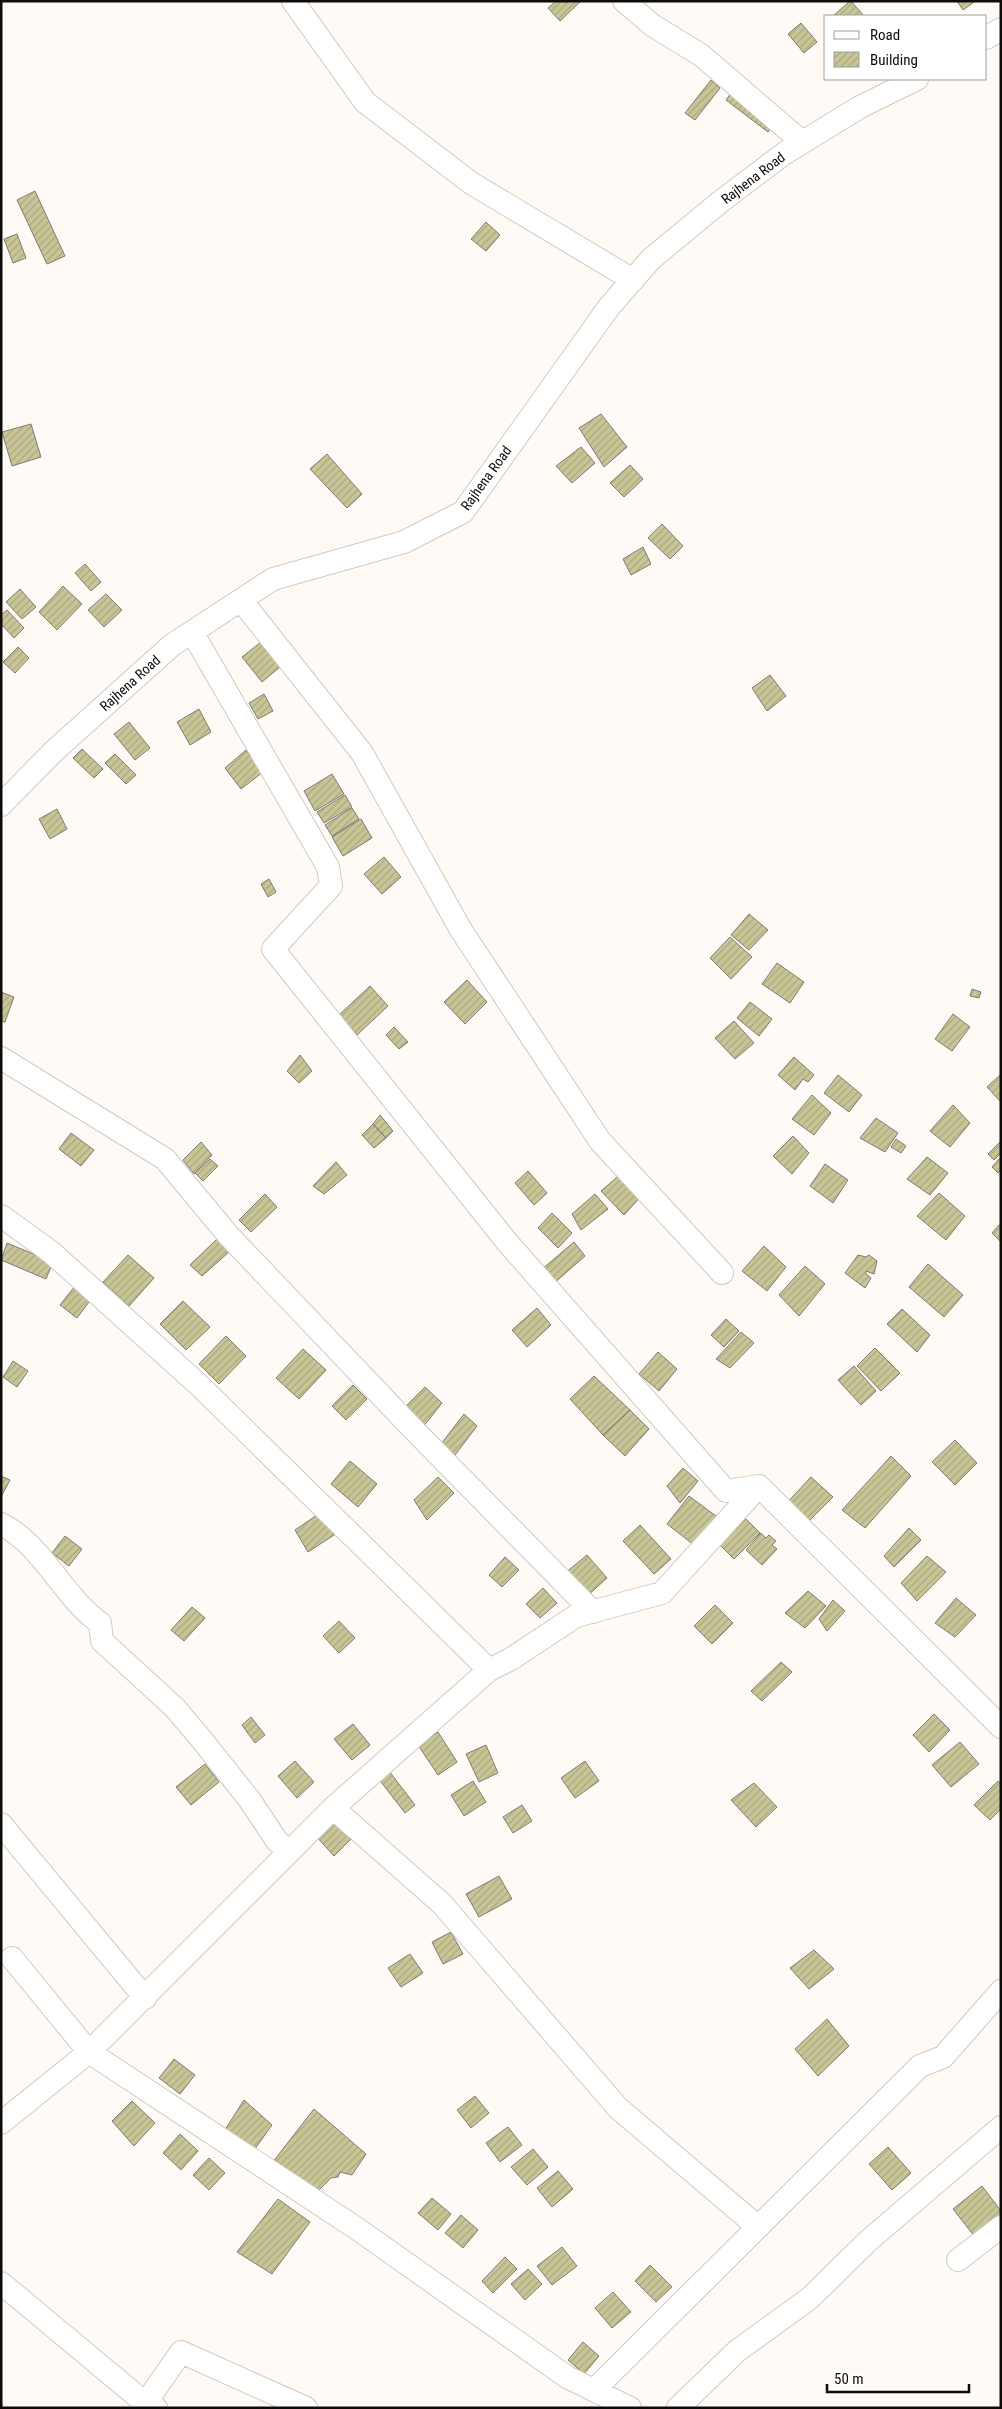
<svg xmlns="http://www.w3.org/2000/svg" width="1002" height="2409" viewBox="0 0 1002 2409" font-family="'Roboto Condensed',sans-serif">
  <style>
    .building { fill: url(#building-hatch); stroke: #7d7c75 }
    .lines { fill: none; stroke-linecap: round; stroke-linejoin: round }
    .minor-casing { stroke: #d0cac3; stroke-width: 24 }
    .minor { stroke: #fff; stroke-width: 22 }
    .labels { text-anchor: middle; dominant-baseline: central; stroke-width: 4; stroke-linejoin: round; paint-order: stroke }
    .street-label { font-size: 14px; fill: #0e0c0a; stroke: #fff }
  </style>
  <defs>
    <pattern id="building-hatch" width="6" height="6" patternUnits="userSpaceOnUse" patternTransform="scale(1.25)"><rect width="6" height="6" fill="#c8c596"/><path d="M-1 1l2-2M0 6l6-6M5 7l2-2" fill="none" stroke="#aba880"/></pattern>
  </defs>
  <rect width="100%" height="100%" fill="#fffaf5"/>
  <!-- building -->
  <path class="building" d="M556,1H581L560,21L548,8Z
    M851,1L864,16H833L850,1Z
    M957,1H973L974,2L963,10Z
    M801,23L817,42L804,53L788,34Z
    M711,80L720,88L695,120L685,113Z
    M734,89L775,122L768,132L726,100Z
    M35,191L65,256L47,264L17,200Z
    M486,222L500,235L486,251L471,239Z
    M17,234L26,258L13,263L4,239Z
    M601,414L627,447L604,467L579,428Z
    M31,424L41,457L12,466L2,432Z
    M581,447L595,463L572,483L556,466Z
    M327,454L362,494L347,508L310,469Z
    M630,465L643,479L624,497L610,483Z
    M662,524L683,546L670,559L648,538Z
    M643,547L651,564L631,575L623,559Z
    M85,564L101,582L91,591L75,573Z
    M63,586L82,604L57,630L39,612Z
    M20,589L36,607L22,619L6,602Z
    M106,594L122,610L104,627L88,610Z
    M7,610L24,628L14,638L1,624V615Z
    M261,642L280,667L262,682L242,657Z
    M18,647L29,658L15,673L3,662Z
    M770,675L786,696L767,711L752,688Z
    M264,694L273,711L258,719L249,703Z
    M199,709L211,732L190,745L177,722Z
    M129,722L150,748L135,760L114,734Z
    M82,749L103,769L94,778L73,758Z
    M246,750L263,772L241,789L225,768Z
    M115,754L136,775L126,784L105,763Z
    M332,774L344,794L315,811L304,791Z
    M345,795L352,807L324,823L317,812Z
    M352,808L359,819L332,836L325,825Z
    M57,809L67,829L50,839L39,819Z
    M361,819L372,838L343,856L332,837Z
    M384,857L401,877L382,894L364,874Z
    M269,879L276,892L268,897L261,884Z
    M749,914L768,930L749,950L731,935Z
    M730,937L752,957L731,979L710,958Z
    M777,963L804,982L790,1003L762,984Z
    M467,980L487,1002L465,1024L444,1002Z
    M370,986L388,1006L357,1035L339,1015Z
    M972,989L981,992L979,998L970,996Z
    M1,992L14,997L5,1022L1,1021Z
    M750,1002L772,1019L759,1036L737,1018Z
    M953,1014L970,1027L952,1051L935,1039Z
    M734,1021L754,1043L735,1059L715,1038Z
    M394,1027L408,1042L399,1049L386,1035Z
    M300,1055L312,1071L299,1083L287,1071Z
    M794,1057L814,1075L808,1082L803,1079L795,1090L778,1075Z
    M1001,1074V1102L987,1087Z
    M838,1075L862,1095L849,1112L824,1093Z
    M812,1095L831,1113L814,1135L792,1119Z
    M953,1105L970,1123L950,1147L930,1131Z
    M380,1115L393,1131L386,1138L373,1124Z
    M876,1118L898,1133L885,1152L860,1138Z
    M373,1124L386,1138L374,1148L362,1135Z
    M71,1133L94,1150L81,1166L59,1149Z
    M793,1136L809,1153L792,1174L773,1156Z
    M896,1139L906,1146L901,1153L891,1147Z
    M1001,1141V1153L994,1160L988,1154Z
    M201,1142L212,1155L194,1174L183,1160Z
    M927,1157L948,1173L930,1195L907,1179Z
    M1001,1157V1170L998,1173L992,1167Z
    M210,1159L218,1166L203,1181L195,1173Z
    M336,1162L347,1175L324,1194L313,1186Z
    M825,1164L848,1180L833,1203L810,1186Z
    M528,1171L547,1193L534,1205L515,1183Z
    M623,1172L643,1194L624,1215L601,1191Z
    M939,1193L965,1216L946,1240L917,1216Z
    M265,1194L277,1207L251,1232L239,1220Z
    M595,1194L608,1209L581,1230L572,1214Z
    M552,1213L572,1233L558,1248L538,1228Z
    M999,1225L1001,1226V1242L992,1233Z
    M218,1238L229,1252L202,1276L190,1265Z
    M574,1242L585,1256L552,1285L541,1270Z
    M7,1243L53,1262L46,1279L1,1260Z
    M764,1246L786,1267L767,1291L742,1271Z
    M128,1255L154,1278L129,1306L103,1282Z
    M858,1255L866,1257L869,1255L877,1261L874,1274L866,1271V1274L871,1278L865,1288L845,1273Z
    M928,1264L963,1295L944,1317L909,1287Z
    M805,1266L825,1284L799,1316L779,1295Z
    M75,1286L92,1298L77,1318L60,1305Z
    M183,1301L210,1327L186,1350L160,1324Z
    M537,1308L551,1325L527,1347L512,1330Z
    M902,1309L930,1335L917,1352L887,1324Z
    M726,1319L739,1331L724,1347L711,1335Z
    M741,1332L754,1343L730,1368L716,1359Z
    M226,1336L246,1356L219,1384L199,1364Z
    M875,1348L900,1373L881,1391L857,1366Z
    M303,1349L326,1370L299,1399L276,1378Z
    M658,1352L677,1369L659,1391L639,1374Z
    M13,1361L28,1371L17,1387L3,1377Z
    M854,1366L876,1391L861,1405L838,1380Z
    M594,1376L630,1410L603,1435L570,1399Z
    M353,1385L367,1399L346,1420L332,1406Z
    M425,1387L442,1403L423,1427L403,1409Z
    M630,1410L649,1429L625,1456L603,1435Z
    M464,1414L477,1426L455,1455L441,1444Z
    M955,1440L977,1463L955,1485L932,1462Z
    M891,1456L911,1476L865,1528L842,1510Z
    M350,1461L377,1484L358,1507L331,1484Z
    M683,1468L698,1481L680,1503L667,1486Z
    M1,1476L10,1480L1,1497Z
    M438,1477L454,1493L427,1520L414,1500Z
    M811,1477L833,1497L807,1523L784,1506Z
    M689,1496L716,1516L694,1545L667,1524Z
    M320,1513L334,1535L308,1552L295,1530Z
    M744,1517L760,1533L734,1559L718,1543Z
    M640,1525L671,1559L654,1574L623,1541Z
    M909,1528L921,1540L894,1567L884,1556Z
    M761,1533L766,1538L769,1535L776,1541L772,1545L777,1549L762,1565L746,1550Z
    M65,1536L82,1549L69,1566L52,1553Z
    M587,1555L607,1578L585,1598L564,1574Z
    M927,1556L946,1572L917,1601L901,1583Z
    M505,1557L519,1570L502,1587L489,1575Z
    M543,1588L557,1603L540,1618L526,1604Z
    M808,1591L826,1606L805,1628L785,1613Z
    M956,1598L976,1615L955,1637L935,1623Z
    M833,1600L845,1611L827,1631L819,1619Z
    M715,1605L733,1623L712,1644L694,1626Z
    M192,1607L205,1618L184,1641L171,1630Z
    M339,1621L355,1638L339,1653L323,1636Z
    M781,1662L792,1672L762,1701L751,1691Z
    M934,1714L950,1730L929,1752L913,1735Z
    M251,1717L265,1735L255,1743L242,1725Z
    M353,1724L370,1745L352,1760L334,1739Z
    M438,1732L457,1762L438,1775L418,1745Z
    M960,1742L979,1764L951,1787L932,1765Z
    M486,1745L498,1773L479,1782L466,1754Z
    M295,1761L314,1782L297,1798L278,1776Z
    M585,1761L599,1781L575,1798L561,1778Z
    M205,1764L219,1782L191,1805L176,1787Z
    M389,1771L415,1805L405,1813L378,1778Z
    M473,1781L486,1802L464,1816L451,1795Z
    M998,1781L1001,1784V1809L990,1820L974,1805Z
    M754,1783L777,1807L756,1827L731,1800Z
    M522,1805L532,1821L513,1833L503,1817Z
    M333,1819L351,1839L334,1856L315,1835Z
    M499,1876L512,1899L479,1917L466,1894Z
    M451,1932L463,1954L443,1964L432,1942Z
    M814,1950L834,1969L809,1989L790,1968Z
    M410,1954L423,1973L401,1987L388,1968Z
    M827,2019L849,2046L818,2076L795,2049Z
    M174,2059L195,2075L180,2094L159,2078Z
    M475,2096L489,2113L471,2128L457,2110Z
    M244,2100L272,2125L252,2153L223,2133Z
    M132,2101L155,2123L134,2146L112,2121Z
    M314,2109L366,2154L352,2175L340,2172L338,2177L331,2178L318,2191L272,2163Z
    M508,2127L522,2145L500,2162L486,2143Z
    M180,2134L198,2151L181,2170L163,2153Z
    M888,2147L911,2173L892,2190L869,2164Z
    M533,2149L548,2167L527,2185L511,2167Z
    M209,2158L225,2173L209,2190L193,2175Z
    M558,2171L573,2189L552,2207L537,2188Z
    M982,2186L1001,2211V2217L975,2237L953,2209Z
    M432,2198L451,2214L438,2230L418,2213Z
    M278,2199L310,2222L272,2274L237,2252Z
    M461,2215L478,2230L463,2248L445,2233Z
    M562,2247L577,2266L552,2285L537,2266Z
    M505,2257L517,2269L493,2293L482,2281Z
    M650,2265L672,2287L656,2302L635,2281Z
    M528,2269L542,2284L525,2300L511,2284Z
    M613,2292L631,2312L612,2328L595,2308Z
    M583,2342L599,2356L584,2374L568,2360Z"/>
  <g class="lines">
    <!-- minor casing -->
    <g class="minor-casing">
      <path id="minor" d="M293,1L365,102L471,183L633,280
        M624,1L652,25L701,55L802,142
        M986,38L1001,29
        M241,600L362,753L461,930L600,1141L722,1273
        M192,632L328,867L331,886L273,949L507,1242L726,1491L759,1486
        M1,805L53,752L172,645L273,579L404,542L463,512L609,307L651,259L720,202L785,153L860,107L917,79
        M1,1058L165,1159L229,1236L412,1428L593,1612
        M1,1216L51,1252L200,1386L489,1670
        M1,1524C44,1546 62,1596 100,1623L102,1641L175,1708L202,1740L249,1799L277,1841L289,1852
        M333,1808L442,1904L618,2108L758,2227
        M1,1824L145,1998
        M12,1958L89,2052L356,2228L567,2377L630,2408
        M1,2123L89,2052L333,1808L489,1670L511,1659L576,1616L662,1593L759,1486L1001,1727
        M958,2260L1001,2227
        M1,2283L145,2403L156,2408
        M594,2390L920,2066L943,2057L1001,1991
        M142,2408L181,2352L306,2408
        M678,2408L737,2351L810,2298L868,2241L1001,2127"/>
    </g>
    <!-- minor -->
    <use href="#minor" class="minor"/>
  </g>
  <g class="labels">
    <!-- street labels -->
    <g class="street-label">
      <text transform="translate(753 178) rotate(-37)">Rajhena Road</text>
      <text transform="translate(486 478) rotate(-54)">Rajhena Road</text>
      <text transform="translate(130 683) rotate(-42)">Rajhena Road</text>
    </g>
  </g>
  <!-- border -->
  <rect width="1002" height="2409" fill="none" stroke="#0e0c0a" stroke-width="5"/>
  <!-- legend -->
  <rect x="824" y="15" width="162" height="65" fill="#ffffff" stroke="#9f9e9d"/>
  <rect x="834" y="31" width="25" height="8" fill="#ffffff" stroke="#9f9e9d"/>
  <text x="870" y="40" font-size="15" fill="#0e0c0a">Road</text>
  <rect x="834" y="52" width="25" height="15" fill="url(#building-hatch)" stroke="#9f9e9d"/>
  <text x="870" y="65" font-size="15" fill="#0e0c0a">Building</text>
  <!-- scale -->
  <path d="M827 2384v8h142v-8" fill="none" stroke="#0e0c0a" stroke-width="2.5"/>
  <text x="834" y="2384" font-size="15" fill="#0e0c0a" stroke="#ffffff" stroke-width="4" paint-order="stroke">50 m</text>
</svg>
